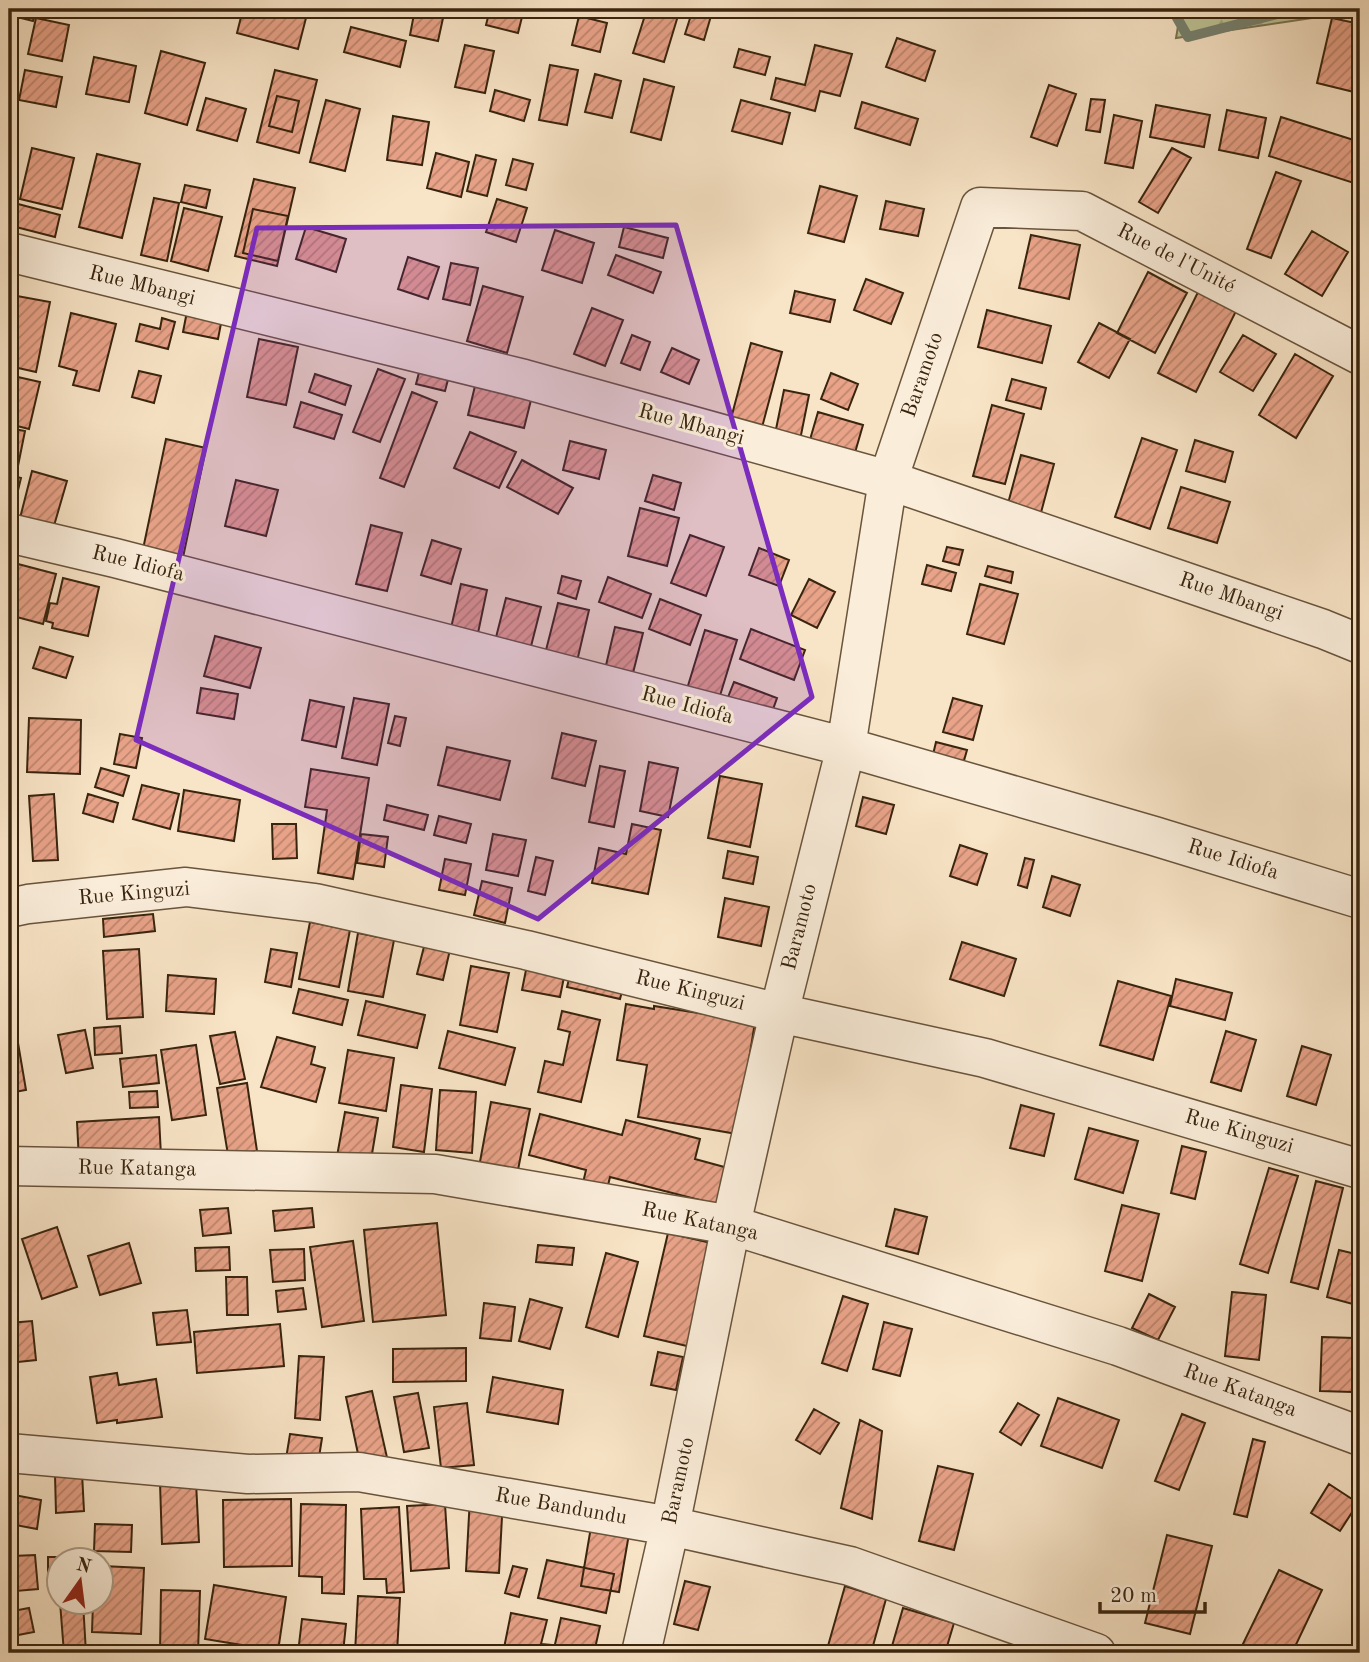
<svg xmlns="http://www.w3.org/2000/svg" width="1369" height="1662" viewBox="0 0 1369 1662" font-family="'Old Standard TT',serif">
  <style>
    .forest { fill: url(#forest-firs); stroke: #7a7452; stroke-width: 2 }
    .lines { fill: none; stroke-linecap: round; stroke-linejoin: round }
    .stream { stroke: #768170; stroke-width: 10 }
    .building { fill: url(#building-hatch); stroke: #39240e; stroke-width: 2 }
    .minor-casing { stroke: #69543c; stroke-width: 41 }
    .minor { stroke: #faedda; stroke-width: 38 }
    .marked { fill: #7b2cbf; fill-opacity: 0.2; stroke: #7b2cbf; stroke-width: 5; stroke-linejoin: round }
    .labels { text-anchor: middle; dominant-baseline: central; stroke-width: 6; stroke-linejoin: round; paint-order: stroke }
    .street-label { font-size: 21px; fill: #39240e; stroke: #faedda }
  </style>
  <defs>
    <pattern id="forest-firs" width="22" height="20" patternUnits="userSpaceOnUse" patternTransform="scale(1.75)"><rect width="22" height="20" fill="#bcc496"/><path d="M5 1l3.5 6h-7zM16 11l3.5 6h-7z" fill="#a2a880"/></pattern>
    <pattern id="building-hatch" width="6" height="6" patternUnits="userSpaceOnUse" patternTransform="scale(1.75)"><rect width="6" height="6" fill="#e9a389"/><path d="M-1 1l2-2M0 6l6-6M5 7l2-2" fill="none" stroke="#be856e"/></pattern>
  </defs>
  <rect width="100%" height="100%" fill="#f8e4c6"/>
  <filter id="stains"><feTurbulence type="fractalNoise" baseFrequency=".00286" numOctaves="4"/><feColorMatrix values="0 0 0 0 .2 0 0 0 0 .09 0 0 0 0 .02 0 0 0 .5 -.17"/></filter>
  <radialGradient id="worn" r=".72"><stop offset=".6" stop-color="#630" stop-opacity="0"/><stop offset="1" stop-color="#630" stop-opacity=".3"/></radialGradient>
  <!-- forest -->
  <path class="forest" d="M1181,9H1360V11L1176,38Z"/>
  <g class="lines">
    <!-- stream -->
    <path class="stream" d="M1172,9L1188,37L1297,9"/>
  </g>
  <!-- building -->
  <path class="building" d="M9,9H36L33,21L9,15Z
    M243,9H271L306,18L298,49L237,33Z
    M415,9H445L438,41L410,35Z
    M490,9H524L518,33L486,25Z
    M535,9H566L565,16Z
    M647,9H680L664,62L633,53Z
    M693,9H713L704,40L685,34Z
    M579,16L607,23L600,52L572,45Z
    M36,18L69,25L62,61L28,54Z
    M1332,18L1360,24V82L1358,93L1317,83Z
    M351,27L406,41L400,67L344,52Z
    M897,38L935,51L925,81L886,67Z
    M465,45L494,51L485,93L455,87Z
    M815,45L852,54L840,96L820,91L815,111L771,99L776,78L805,85Z
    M739,49L770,57L765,75L734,67Z
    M161,51L205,63L187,125L145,113Z
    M94,57L136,66L129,102L86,94Z
    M550,65L578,70L567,125L539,120Z
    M25,70L62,77L56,107L19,100Z
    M275,70L317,80L299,153L257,142Z
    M595,74L621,81L612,118L585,112Z
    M644,79L674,87L661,140L631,132Z
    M1049,85L1076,94L1057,146L1031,137Z
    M495,90L530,100L524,121L490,111Z
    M277,96L299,101L292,132L269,126Z
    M206,98L246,109L237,141L197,130Z
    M1091,99L1105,100L1100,132L1086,130Z
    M326,100L360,109L345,171L310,162Z
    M741,100L790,113L782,144L732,131Z
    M862,102L918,119L910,145L855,128Z
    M1156,105L1210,115L1204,147L1150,137Z
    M1227,110L1266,118L1258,158L1219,150Z
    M1114,115L1142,121L1133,168L1105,163Z
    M393,116L429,122L422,165L387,160Z
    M1281,117L1360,142V185L1269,156Z
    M32,148L74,158L62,209L20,199Z
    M1172,148L1191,158L1158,213L1139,202Z
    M436,153L469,162L461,197L427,188Z
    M97,154L140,164L122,238L79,227Z
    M476,155L496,160L487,196L467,191Z
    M513,159L533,164L526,190L506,185Z
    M1276,172L1301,181L1271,258L1247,249Z
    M254,179L295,188L277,266L235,256Z
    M185,185L210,190L206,208L181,202Z
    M820,186L857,196L844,242L808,233Z
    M154,198L179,203L167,261L141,255Z
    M497,199L527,208L516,242L486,232Z
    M886,201L924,209L918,236L880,229Z
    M18,204L60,215L55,237L12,226Z
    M184,208L222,217L208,271L171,261Z
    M253,209L288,216L278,261L243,253Z
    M306,227L346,239L336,272L296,259Z
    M624,227L668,238L663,258L619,247Z
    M555,230L594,243L582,283L542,270Z
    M1312,231L1348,252L1322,296L1285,274Z
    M1031,235L1080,245L1069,299L1019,288Z
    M616,255L661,272L653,293L608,275Z
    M408,257L439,267L428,299L398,289Z
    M451,263L478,268L470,305L443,299Z
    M1148,272L1187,293L1155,353L1117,333Z
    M866,279L903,293L891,324L854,310Z
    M1202,284L1240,303L1196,392L1158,373Z
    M483,286L523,297L507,353L467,341Z
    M795,291L835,300L830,322L790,313Z
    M17,296L50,302L36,372L9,366V340Z
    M190,296L225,303L218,339L183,332Z
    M592,308L623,320L605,366L574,354Z
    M987,310L1051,326L1042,363L978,347Z
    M71,313L116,324L99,391L73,385L77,371L59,366Z
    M162,318L175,322L168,349L136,341L140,324L160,329Z
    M1099,323L1130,339L1109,378L1078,362Z
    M632,335L650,342L640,370L621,363Z
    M1243,335L1276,354L1253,391L1220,372Z
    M259,339L298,347L286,405L247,397Z
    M751,343L782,352L760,435L729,426Z
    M672,348L699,360L689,384L661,372Z
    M1295,354L1333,376L1296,438L1259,415Z
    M421,365L450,372L445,391L416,384Z
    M378,369L405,379L380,442L353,432Z
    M139,371L161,376L154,403L132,397Z
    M831,373L858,384L848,410L821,399Z
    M315,374L351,386L345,405L309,392Z
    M9,375L40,382L29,429L9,424Z
    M1012,379L1046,388L1041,409L1006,400Z
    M475,386L531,400L524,428L468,415Z
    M784,390L809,395L799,445L774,439Z
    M412,392L437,402L404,487L380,478Z
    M301,402L342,415L334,439L294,427Z
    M992,405L1024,414L1005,484L973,476Z
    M818,412L863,425L852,463L807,450Z
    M9,428L25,431L17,471L9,470Z
    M470,432L516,452L499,488L454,468Z
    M1142,438L1177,450L1150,529L1115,517Z
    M166,439L206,448L177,586L137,578Z
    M1195,440L1233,452L1225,482L1186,471Z
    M570,441L606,450L599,479L563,470Z
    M1021,455L1054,464L1039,520L1006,511Z
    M522,460L573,488L558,514L507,487Z
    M32,471L67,481L51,536L18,526Z
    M9,475L21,478L10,523H9Z
    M653,475L681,483L674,510L645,501Z
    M236,480L278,490L266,536L225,526Z
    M1181,487L1230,502L1217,543L1168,528Z
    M640,508L679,518L667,566L628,556Z
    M371,525L402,533L387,591L356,584Z
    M690,535L724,547L706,596L671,583Z
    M432,540L461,549L451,584L421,575Z
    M947,547L963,550L959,565L943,561Z
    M759,548L789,560L779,586L749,575Z
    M18,564L56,574L43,624L9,615V601Z
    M927,565L956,573L951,591L922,584Z
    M988,566L1013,572L1011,583L985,576Z
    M562,576L581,581L576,599L558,593Z
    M608,577L651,594L642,618L599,602Z
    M63,578L99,587L88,636L52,628L53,623L46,621L50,603L57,604Z
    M809,579L835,592L817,628L791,615Z
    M461,584L487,590L478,633L451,628Z
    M980,584L1018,594L1004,644L967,634Z
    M506,598L541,607L527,662L492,653Z
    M660,599L701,615L690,645L649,629Z
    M558,603L589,610L575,670L543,662Z
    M615,627L643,633L630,685L603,678Z
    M751,629L805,650L794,680L740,659Z
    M705,630L737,640L715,712L683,702Z
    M215,636L261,648L250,688L204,676Z
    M40,647L73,657L66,678L33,668Z
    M734,682L777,698L767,726L723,710Z
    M201,688L238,694L234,719L197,713Z
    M354,698L389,704L377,765L342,758Z
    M953,698L982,706L973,740L943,732Z
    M310,700L344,707L336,747L302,740Z
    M395,716L406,718L400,746L388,743Z
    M29,718L81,720L80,774L27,772Z
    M562,733L596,741L585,786L552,778Z
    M120,734L142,738L136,768L114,764Z
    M936,742L967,750L961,771L931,763Z
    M447,747L510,761L500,800L438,785Z
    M649,762L678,768L668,817L640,811Z
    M600,766L625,771L614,827L589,822Z
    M101,768L129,776L123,796L95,787Z
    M311,769L369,778L353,879L318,873L327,810L305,807Z
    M720,776L762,784L750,847L708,838Z
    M142,785L179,794L170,829L133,819Z
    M184,790L240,800L234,841L178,831Z
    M54,794L58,860L33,861L29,796Z
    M88,794L118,803L113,822L83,813Z
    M863,797L894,805L886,834L856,826Z
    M387,805L428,815L424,830L384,820Z
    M439,816L471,824L466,843L434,835Z
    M272,824H296L297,858L273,859Z
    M632,824L661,830L648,894L592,883L599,848L626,854Z
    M361,834L388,837L384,867L357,863Z
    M493,834L526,840L518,876L486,870Z
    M960,845L987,854L977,885L950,876Z
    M728,851L758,857L753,884L723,878Z
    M536,857L553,861L545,895L528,891Z
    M1025,858L1034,860L1027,888L1018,885Z
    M445,859L471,864L465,895L439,890Z
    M1052,876L1080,885L1070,916L1043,907Z
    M482,881L512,888L505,923L474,915Z
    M725,898L769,907L761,946L718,937Z
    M153,914L155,931L104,937L103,919Z
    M310,922L350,930L339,987L299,979Z
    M358,933L394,940L383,997L348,991Z
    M427,935L452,941L443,980L417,974Z
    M962,942L1016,959L1004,996L950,979Z
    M139,949L143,1017L107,1019L103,951Z
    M271,949L297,953L291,987L265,982Z
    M576,952L629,965L620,999L567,987Z
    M527,965L565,972L560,997L522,990Z
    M471,966L509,973L497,1032L460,1025Z
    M168,975L216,979L214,1014L166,1011Z
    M1176,979L1232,993L1225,1020L1170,1006Z
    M1118,981L1171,996L1153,1060L1100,1045Z
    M299,989L348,1000L342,1025L293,1013Z
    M366,1001L425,1015L417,1048L358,1035Z
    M626,1004L654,1009V1006L755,1022L737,1134L638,1117L647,1065L617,1060Z
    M562,1011L600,1020L581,1102L538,1092L545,1061L563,1065L570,1032L558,1029Z
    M120,1026L122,1053L95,1055L94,1028Z
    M85,1030L93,1068L66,1073L58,1035Z
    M448,1031L515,1048L505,1085L439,1068Z
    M1226,1031L1256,1040L1241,1091L1211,1082Z
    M235,1032L245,1079L220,1084L210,1036Z
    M277,1037L315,1047L311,1064L325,1068L316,1102L261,1087Z
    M18,1043L26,1090L14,1092L9,1062V1045Z
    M196,1045L206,1115L172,1120L161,1050Z
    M1302,1046L1331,1055L1316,1105L1287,1096Z
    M348,1050L394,1058L386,1111L339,1103Z
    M156,1055L159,1083L123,1087L120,1059Z
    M247,1083L257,1151L228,1155L217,1088Z
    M401,1085L432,1089L424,1152L393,1147Z
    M440,1090L476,1092L472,1153L436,1150Z
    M157,1091L158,1107L130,1108L129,1092Z
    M491,1102L530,1109L515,1185L477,1178Z
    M1021,1105L1054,1114L1044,1156L1010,1148Z
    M345,1112L378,1118L366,1190L332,1184Z
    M540,1114L622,1135L626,1120L700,1139L695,1159L728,1168L719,1205L610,1177L603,1206L579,1200L586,1170L529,1155Z
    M159,1117L162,1175L80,1180L77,1122Z
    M1089,1128L1138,1141L1123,1193L1075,1179Z
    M1182,1146L1206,1152L1195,1199L1171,1193Z
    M1269,1168L1298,1176L1268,1273L1240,1264Z
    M1316,1181L1343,1188L1318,1289L1291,1282Z
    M1122,1205L1159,1214L1142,1281L1105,1271Z
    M228,1208L231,1233L203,1236L200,1210Z
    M312,1208L314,1227L275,1231L273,1211Z
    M895,1209L927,1217L918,1254L886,1246Z
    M437,1223L446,1315L373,1322L364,1230Z
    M57,1227L77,1287L42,1299L22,1239Z
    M668,1233L711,1243L687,1346L644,1336Z
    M353,1241L364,1321L322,1327L310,1247Z
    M129,1243L141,1283L100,1295L88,1256Z
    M538,1245L574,1248L572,1265L536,1262Z
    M229,1247L230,1270L196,1271L195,1248Z
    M304,1249L305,1280L273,1282L270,1250Z
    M1339,1250L1360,1255V1306L1327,1297Z
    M606,1253L638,1262L618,1337L586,1327Z
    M226,1277H247L248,1315H227Z
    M303,1288L306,1309L278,1312L276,1291Z
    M1232,1292L1266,1295L1259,1360L1225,1356Z
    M1149,1294L1175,1307L1158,1340L1132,1328Z
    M843,1296L868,1304L847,1371L822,1363Z
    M530,1299L562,1308L550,1349L519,1341Z
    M484,1303L515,1307L511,1341L480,1338Z
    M187,1310L191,1342L157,1345L153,1313Z
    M32,1321L36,1360L9,1363V1323Z
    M884,1322L912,1329L900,1376L873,1369Z
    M280,1324L284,1366L197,1373L194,1332Z
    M1322,1337L1354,1338L1352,1392L1320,1391Z
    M466,1348V1381L393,1382V1349Z
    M658,1352L683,1357L676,1390L651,1385Z
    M299,1356L324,1357L320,1420L295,1418Z
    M117,1373L119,1385L156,1379L162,1417L117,1423V1420L97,1423L90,1377Z
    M493,1377L563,1390L558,1424L487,1412Z
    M372,1391L388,1462L361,1468L346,1397Z
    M418,1393L429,1448L404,1452L394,1397Z
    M1058,1398L1119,1420L1102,1468L1041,1446Z
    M467,1403L474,1465L441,1468L434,1407Z
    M1018,1403L1039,1415L1021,1445L1000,1432Z
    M814,1409L839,1423L820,1454L796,1440Z
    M1182,1414L1205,1423L1179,1490L1155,1481Z
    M860,1420L882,1431L872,1519L841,1508Z
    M290,1434L322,1438L317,1470L285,1465Z
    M1253,1439L1265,1442L1247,1517L1234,1514Z
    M938,1466L973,1474L954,1550L919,1541Z
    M82,1473L84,1511L56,1513L55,1475Z
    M196,1482L199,1542L162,1544L160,1483Z
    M1329,1484L1358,1503L1340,1531L1311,1513Z
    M14,1495L41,1500L37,1529L10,1524Z
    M470,1497L503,1498L499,1573L466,1571Z
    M291,1499L292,1566L224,1567L223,1500Z
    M301,1504L346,1505L344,1594L322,1593V1577L299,1576Z
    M445,1504L449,1568L411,1571L407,1506Z
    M399,1507L404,1592L387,1593L386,1579H364L361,1509Z
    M592,1521L630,1528L619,1592L581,1586Z
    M95,1524L132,1525L131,1552L94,1551Z
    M1167,1535L1212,1546L1190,1634L1145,1623Z
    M35,1555L38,1589L16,1591L13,1556Z
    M48,1557H63V1560H60V1583L48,1584Z
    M547,1560L614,1574L606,1613L538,1598Z
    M102,1566L144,1568L141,1634L92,1632L93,1602H102Z
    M513,1566L527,1569L519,1597L505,1593Z
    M1279,1570L1322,1590L1292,1653H1247L1240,1650Z
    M685,1581L710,1587L698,1630L674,1624Z
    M214,1585L286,1597L278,1651L205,1639Z
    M845,1586L886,1599L871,1653H826Z
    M161,1590L200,1591L198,1653H160Z
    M358,1596L400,1598L397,1653H355Z
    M60,1602H83L86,1653H64Z
    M29,1608L34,1632L18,1635L13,1611Z
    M903,1608L954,1623L945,1653H890Z
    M511,1613L547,1620L541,1644L551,1645L550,1653H503Z
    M561,1618L600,1626L594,1653H553Z
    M302,1619L346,1624L343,1653H298Z"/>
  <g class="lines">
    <!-- minor casing -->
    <g class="minor-casing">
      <path id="minor" d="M9,252L524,379L888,480L1323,629L1360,644
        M9,533L115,558L846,747L1154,836L1360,899
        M9,908L28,904L186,887L315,903L526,950L779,1013L985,1058L1360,1169
        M9,1166L435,1174L731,1225L1118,1346L1360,1436
        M9,1453L248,1474L359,1472L670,1526L850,1566L1096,1653
        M641,1653L670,1526L731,1225L779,1013L846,747L888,480L980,207L1082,211L1360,355"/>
    </g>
    <!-- minor -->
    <use href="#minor" class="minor"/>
  </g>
  <!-- marked area -->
  <path class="marked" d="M676,225L812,697L538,919L136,740L257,228Z"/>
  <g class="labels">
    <!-- street labels -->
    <g class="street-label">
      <text transform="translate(1176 259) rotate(27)">Rue de l'Unité</text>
      <text transform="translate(142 286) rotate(14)">Rue Mbangi</text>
      <text transform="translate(923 375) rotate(-71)">Baramoto</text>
      <text transform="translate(691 425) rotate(15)">Rue Mbangi</text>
      <text transform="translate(138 564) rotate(14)">Rue Idiofa</text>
      <text transform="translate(1231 597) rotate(19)">Rue Mbangi</text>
      <text transform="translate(687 706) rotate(15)">Rue Idiofa</text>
      <text transform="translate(1233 860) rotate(17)">Rue Idiofa</text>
      <text transform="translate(134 894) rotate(-5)">Rue Kinguzi</text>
      <text transform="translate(800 927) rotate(-76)">Baramoto</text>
      <text transform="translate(690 991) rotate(14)">Rue Kinguzi</text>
      <text transform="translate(1239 1132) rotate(16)">Rue Kinguzi</text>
      <text transform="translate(137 1169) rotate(1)">Rue Katanga</text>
      <text transform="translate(700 1222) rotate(12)">Rue Katanga</text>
      <text transform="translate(1240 1391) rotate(20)">Rue Katanga</text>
      <text transform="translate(679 1481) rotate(-78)">Baramoto</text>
      <text transform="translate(561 1507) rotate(10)">Rue Bandundu</text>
    </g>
  </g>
  <!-- margin -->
  <rect width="1369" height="1662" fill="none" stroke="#f8e4c6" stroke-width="35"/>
  <rect x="10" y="10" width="1348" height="1641" fill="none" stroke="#39240e" stroke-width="3.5"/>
  <rect x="18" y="18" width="1334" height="1627" fill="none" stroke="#39240e" stroke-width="2"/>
  <!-- north arrow -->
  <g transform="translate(80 1581) rotate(14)"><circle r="33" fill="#faedda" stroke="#ad9d88" stroke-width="2"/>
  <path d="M0-5L12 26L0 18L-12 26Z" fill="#8f2418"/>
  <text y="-10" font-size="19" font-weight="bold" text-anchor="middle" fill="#39240e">N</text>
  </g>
  <!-- scale -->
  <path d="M1100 1602v10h105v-10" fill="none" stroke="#39240e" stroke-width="3.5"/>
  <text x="1110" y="1602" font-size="21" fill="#39240e" stroke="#faedda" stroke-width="5" paint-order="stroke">20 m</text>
  <rect width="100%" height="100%" filter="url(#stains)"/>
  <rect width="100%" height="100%" fill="url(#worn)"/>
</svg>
